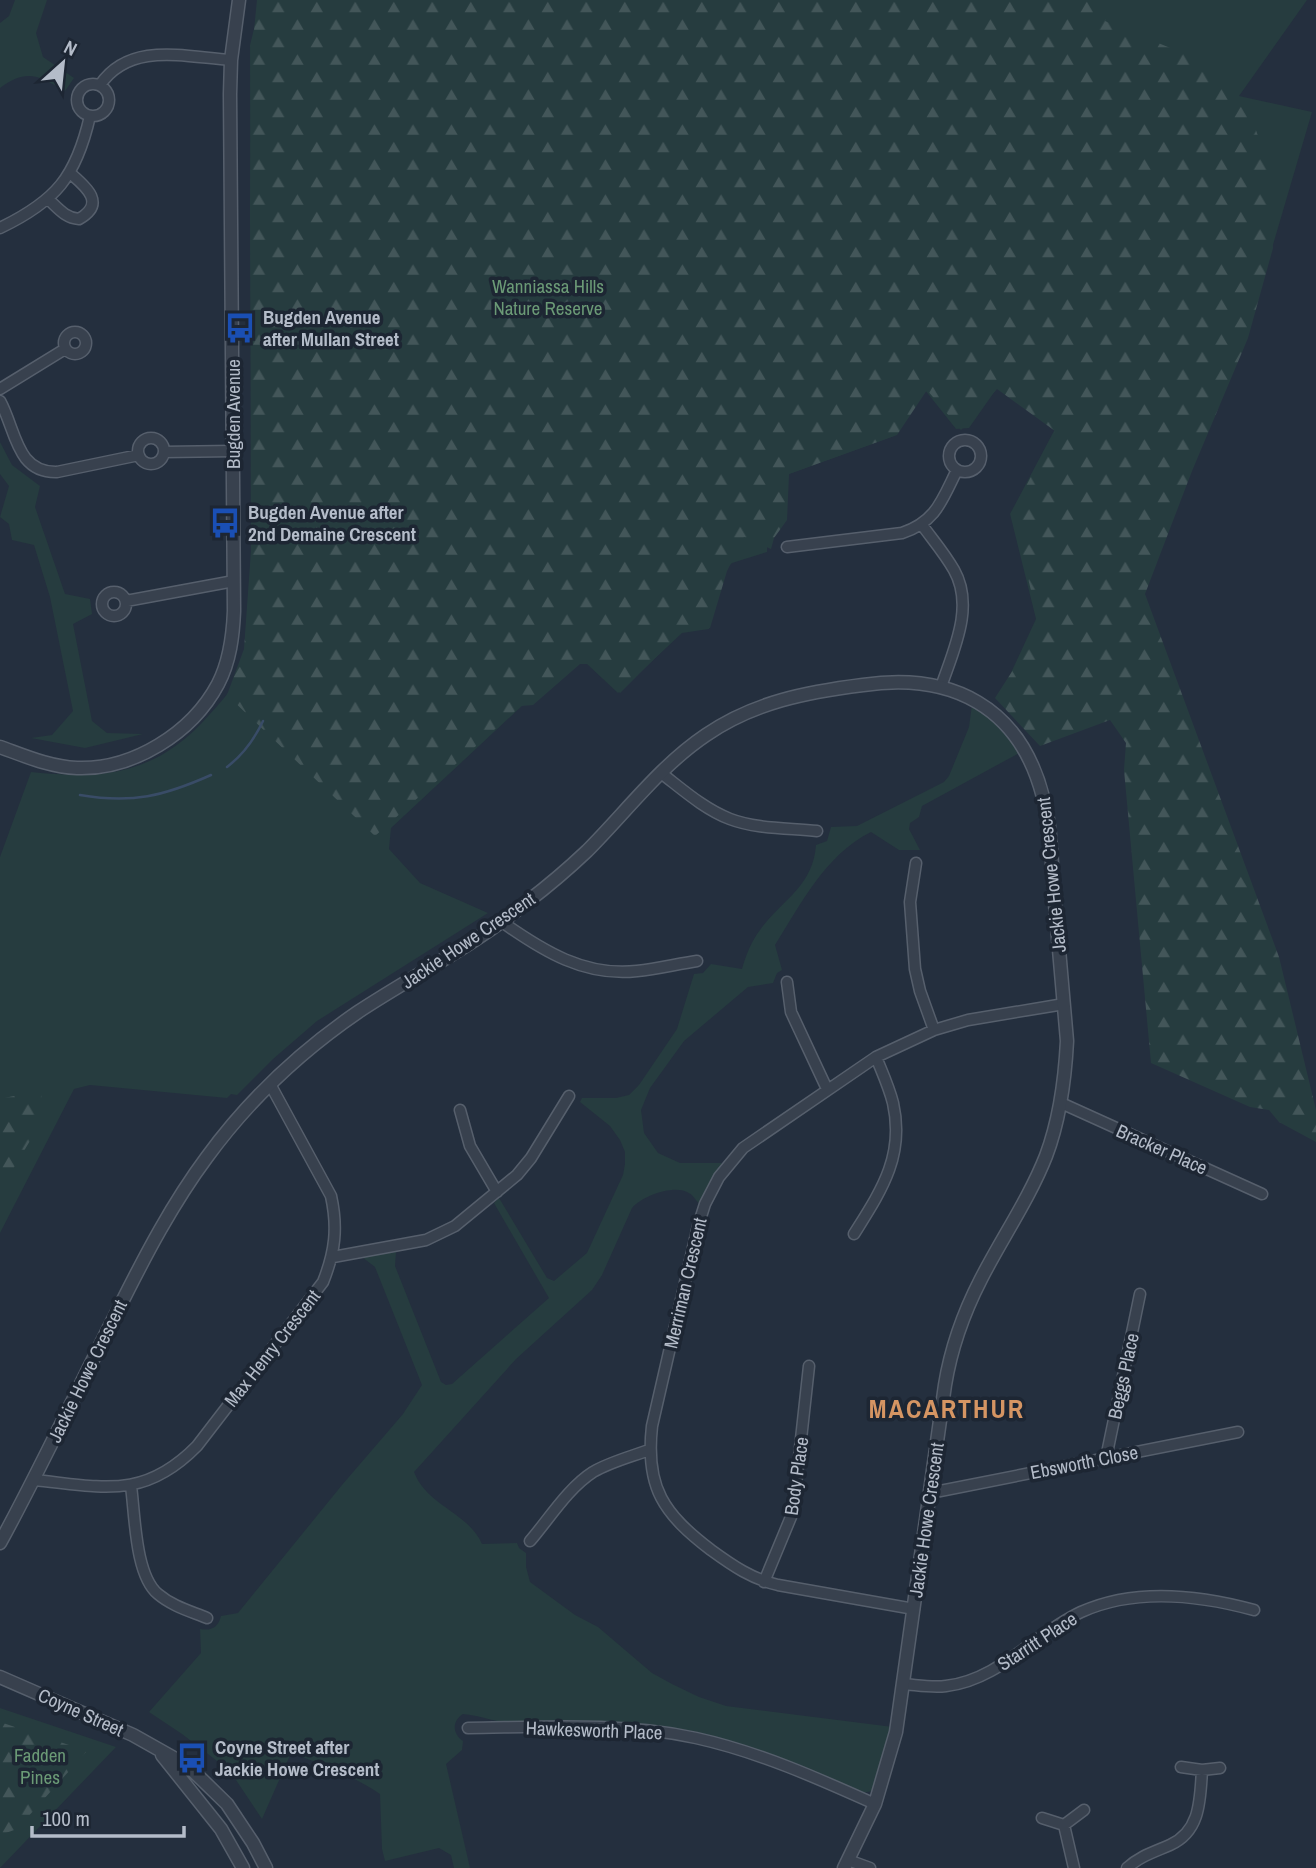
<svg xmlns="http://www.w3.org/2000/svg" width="1316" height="1868" viewBox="0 0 1316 1868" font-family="'Archivo Narrow',sans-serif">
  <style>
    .green { fill: #263c3f }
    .forest { fill: url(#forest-firs) }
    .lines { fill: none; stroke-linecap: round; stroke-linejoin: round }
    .stream { stroke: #394c67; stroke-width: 2.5 }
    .minor-casing { stroke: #565f6c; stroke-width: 13 }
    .tertiary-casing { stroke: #565f6c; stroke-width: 15 }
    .minor { stroke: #38414e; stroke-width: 10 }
    .tertiary { stroke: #38414e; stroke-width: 12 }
    .labels { text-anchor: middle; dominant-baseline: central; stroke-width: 7; stroke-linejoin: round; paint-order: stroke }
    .park-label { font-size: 19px; fill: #6b9a76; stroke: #1d2633 }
    .poi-label { font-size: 19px; font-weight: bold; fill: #b4bcc9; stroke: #1d2633; text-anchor: start }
    .street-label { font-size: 19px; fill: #b4bcc9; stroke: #1d2633 }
    .district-label { font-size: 26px; font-weight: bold; letter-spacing: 2px; fill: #d59563; stroke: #1d2633 }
  </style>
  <defs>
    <pattern id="forest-firs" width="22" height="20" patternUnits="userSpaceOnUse" patternTransform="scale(1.75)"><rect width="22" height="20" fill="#263c3f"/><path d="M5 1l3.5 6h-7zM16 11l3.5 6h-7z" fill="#435659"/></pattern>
  </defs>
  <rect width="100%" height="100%" fill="#242f3e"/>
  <!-- green -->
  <path class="green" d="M15,0H47L36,33L43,57L74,78L65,91C39,76 27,68 0,88V23L9,16Z
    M261,0H1307L1239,96L1312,112L1253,313L1002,692L1036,619L1010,514L1055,429L997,388L969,428L956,429L925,390L894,436L786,475L767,539V552L732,563L722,572L709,629L682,633L618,693L587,664H567L391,828L389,849L420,883L488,913L317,1021L273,1059L237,1095L231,1094L227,1098L90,1085L74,1089L0,1233V857L31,772C105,780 158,774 210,714C223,700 236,685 243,666C247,653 249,638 251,624L250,45Z
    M0,442L12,465L40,486L35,507L65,594L90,599L92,614L73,624L92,721L107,733L143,734L85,748L31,738L52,735L73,711L50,597L34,545L12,540L9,524L0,517L9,486L0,474Z
    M972,705L1001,727L1021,752L922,806L919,817L910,823L909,829L920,850H899L871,832C825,855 801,904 775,945L782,970L777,973L773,983L748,987L684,1041L650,1088L641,1110L644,1133L658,1153L680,1163H722L699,1203C693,1198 694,1195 687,1192C673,1185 642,1196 632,1208L602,1275L592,1290L516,1359L414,1472C427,1506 469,1513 482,1544L517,1543L519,1548L526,1553V1567L530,1582L575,1615L598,1627L652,1673L672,1684L699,1697L726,1706L893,1727L876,1787L872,1791L862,1793C790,1761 718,1732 639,1724C596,1720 553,1724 510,1723C494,1722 479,1715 463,1714C452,1721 452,1733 463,1741L462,1750L446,1764L470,1868H454L451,1855L439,1848L385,1861L382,1849L380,1794C352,1775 322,1764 291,1753L262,1819L230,1771L182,1734L149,1712L201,1653L200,1629C211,1631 218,1628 221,1616L238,1613L342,1485L403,1414L422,1385L375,1267L362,1257L396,1252L395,1266L441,1382L446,1385L452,1384L549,1298L494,1203L499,1198L547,1278L554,1281L587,1253L623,1175L625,1164V1152L620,1140L610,1126L580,1102L582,1098H616L629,1095L639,1085L677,1029L694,974L703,973L711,964L742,969C746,955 751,942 760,930C783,899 813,886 816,845L827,841L831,827L857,826L944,782L949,776L969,727Z
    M0,1708L116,1747L0,1868Z"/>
  <!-- forest -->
  <path class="forest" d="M257,0H1116L1105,21L1197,59L1247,105L1268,164L1273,248L1248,338L1192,471L1145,594L1279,957L1316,1110V1142L1279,1122L1269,1110L1250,1107L1151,1063L1124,770L1126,743L1110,720L1040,746L995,698L1024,653L1038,619L1012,513L1055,431L997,389L961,430L927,390L897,435L789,474L787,520L774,538L771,549L744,537L727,571L710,628L684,629L620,693L588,657L533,705L521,706L375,836L227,695L244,649L252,537L250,208L252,51Z
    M41,1090L43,1119L0,1191V1099Z
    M0,1722L87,1751L17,1829L0,1835Z"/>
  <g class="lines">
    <!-- stream -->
    <path class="stream" d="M227,767C244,754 254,740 263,721
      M80,795C132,804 164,796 211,775"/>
    <!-- minor casing -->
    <g class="minor-casing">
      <path id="minor" d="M77 100a16 16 0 1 1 32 0a16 16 0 1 1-32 0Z
        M100,85C130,41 185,57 231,60
        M48,199C58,208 65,218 79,219C107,203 85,186 70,173
        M0,228C56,201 76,177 90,116
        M64 343a11 11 0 1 1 22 0a11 11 0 1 1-22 0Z
        M0,389L65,349
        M0,401C16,430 16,473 57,472L139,455
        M138 451a13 13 0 1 1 26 0a13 13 0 1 1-26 0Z
        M949 456a16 16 0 1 1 32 0a16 16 0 1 1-32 0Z
        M164,452L233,451
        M922,525C933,540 945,554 954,570C975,607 953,651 941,687
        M787,547L902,533C936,522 942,500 957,470
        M102 604a12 12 0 1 1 24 0a12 12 0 1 1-24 0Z
        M126,601L234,581
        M661,773C682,789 704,809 730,819C756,829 789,828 817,831
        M916,863L910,902L915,969L920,991L934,1030
        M502,922C543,951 585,977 637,971C657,969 677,964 697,961
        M787,982L791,1012L827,1089
        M1061,1103L1262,1194
        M460,1110L470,1146L497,1192
        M854,1234C881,1191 905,1156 893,1103C889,1087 882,1072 876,1057
        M333,1257L426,1240L455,1226L517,1175L531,1158L569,1096
        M1106,1458L1140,1294
        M34,1480C103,1487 144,1500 197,1446L323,1282C335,1252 338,1228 331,1196L270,1084
        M131,1486C135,1515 135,1575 158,1594C172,1606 190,1611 207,1618
        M930,1493L1238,1432
        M530,1541C549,1519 568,1488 593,1472C610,1462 630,1457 649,1450
        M764,1582L793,1512L809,1366
        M914,1609L778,1585C752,1579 733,1566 711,1550C664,1514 645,1488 652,1426L698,1226L705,1204L719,1177L743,1148L876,1057L934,1030L968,1020L1064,1004
        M903,1684C917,1685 932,1688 946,1686C999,1680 1034,1634 1081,1612C1134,1588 1199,1595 1254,1610
        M468,1728C544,1727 622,1722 696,1738C759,1752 817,1778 875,1804
        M1181,1767L1202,1770L1220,1768
        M1042,1818L1064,1825L1084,1810
        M1064,1825L1074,1868
        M848,1860L870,1868
        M1127,1868C1140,1856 1154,1852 1170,1845C1201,1831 1200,1799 1202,1770"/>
    </g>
    <!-- tertiary casing -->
    <g class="tertiary-casing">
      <path id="tertiary" d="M0,747C25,756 50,767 77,768C133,770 192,733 218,684C230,661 233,636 234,611L230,94L231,60L239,0
        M0,1543C42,1466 79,1386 119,1308C145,1256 172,1204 207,1157C248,1101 301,1051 358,1012C414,975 475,945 527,902C548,886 568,869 587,851C626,812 660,766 706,735C754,702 807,692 863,685C952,672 1020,707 1043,797C1052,827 1051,861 1054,892C1058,942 1063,991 1067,1041C1065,1080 1060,1119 1046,1156C1029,1199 1002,1238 981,1279C964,1312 951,1348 945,1385L896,1732L875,1804L844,1868
        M0,1677L133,1735L188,1766L227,1804L253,1843L266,1868
        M162,1755L221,1829L243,1868"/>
    </g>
    <!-- minor -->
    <use href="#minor" class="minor"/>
    <!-- tertiary -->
    <use href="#tertiary" class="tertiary"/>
  </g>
  <!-- icons -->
  <defs>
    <g id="bus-bare" transform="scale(2.415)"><path d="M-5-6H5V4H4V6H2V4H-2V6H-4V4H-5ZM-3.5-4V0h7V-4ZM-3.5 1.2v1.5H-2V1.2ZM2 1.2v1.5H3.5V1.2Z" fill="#1a4fb4" stroke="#1d2633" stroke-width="2.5" paint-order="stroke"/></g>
  </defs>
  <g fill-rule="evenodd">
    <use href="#bus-bare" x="240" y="328"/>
    <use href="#bus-bare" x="225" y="523"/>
    <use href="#bus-bare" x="192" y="1758"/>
  </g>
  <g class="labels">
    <!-- park labels -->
    <g class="park-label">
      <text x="548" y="286">Wanniassa Hills<tspan x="548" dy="22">Nature Reserve</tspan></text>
      <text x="40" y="1755">Fadden<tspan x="40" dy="22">Pines</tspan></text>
    </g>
    <!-- poi labels -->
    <g class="poi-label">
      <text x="263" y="317">Bugden Avenue<tspan x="263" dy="22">after Mullan Street</tspan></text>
      <text x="248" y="512">Bugden Avenue after<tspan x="248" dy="22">2nd Demaine Crescent</tspan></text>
      <text x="215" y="1747">Coyne Street after<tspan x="215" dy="22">Jackie Howe Crescent</tspan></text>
    </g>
    <!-- street labels -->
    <g class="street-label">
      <text transform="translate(233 414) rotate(-90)">Bugden Avenue</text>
      <text transform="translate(1051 875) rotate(-96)">Jackie Howe Crescent</text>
      <text transform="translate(468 940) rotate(-34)">Jackie Howe Crescent</text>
      <text transform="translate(1162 1149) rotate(24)">Bracker Place</text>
      <text transform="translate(685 1283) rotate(-77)">Merriman Crescent</text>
      <text transform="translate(272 1348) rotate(-52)">Max Henry Crescent</text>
      <text transform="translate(87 1371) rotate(-64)">Jackie Howe Crescent</text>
      <text transform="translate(1123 1376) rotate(-78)">Beggs Place</text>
      <text transform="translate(1084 1462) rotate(-11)">Ebsworth Close</text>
      <text transform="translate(796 1476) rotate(-82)">Body Place</text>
      <text transform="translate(926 1520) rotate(-82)">Jackie Howe Crescent</text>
      <text transform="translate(1037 1641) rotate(-33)">Starritt Place</text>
      <text transform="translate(81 1712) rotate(24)">Coyne Street</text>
      <text transform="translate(594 1730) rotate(2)">Hawkesworth Place</text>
    </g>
    <!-- district labels -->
    <g class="district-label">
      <text x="947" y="1408">MACARTHUR</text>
    </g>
  </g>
  <!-- north arrow -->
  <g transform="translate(63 63) rotate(27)" stroke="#1d2633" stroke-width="5" paint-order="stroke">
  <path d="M0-5L12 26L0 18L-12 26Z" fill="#b4bcc9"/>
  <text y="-10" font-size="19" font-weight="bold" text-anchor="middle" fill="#b4bcc9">N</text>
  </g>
  <!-- scale -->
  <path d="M32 1826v10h152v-10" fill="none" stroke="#b4bcc9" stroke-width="3.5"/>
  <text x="42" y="1826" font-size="21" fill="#b4bcc9" stroke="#1d2633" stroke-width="5" paint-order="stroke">100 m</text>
</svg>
